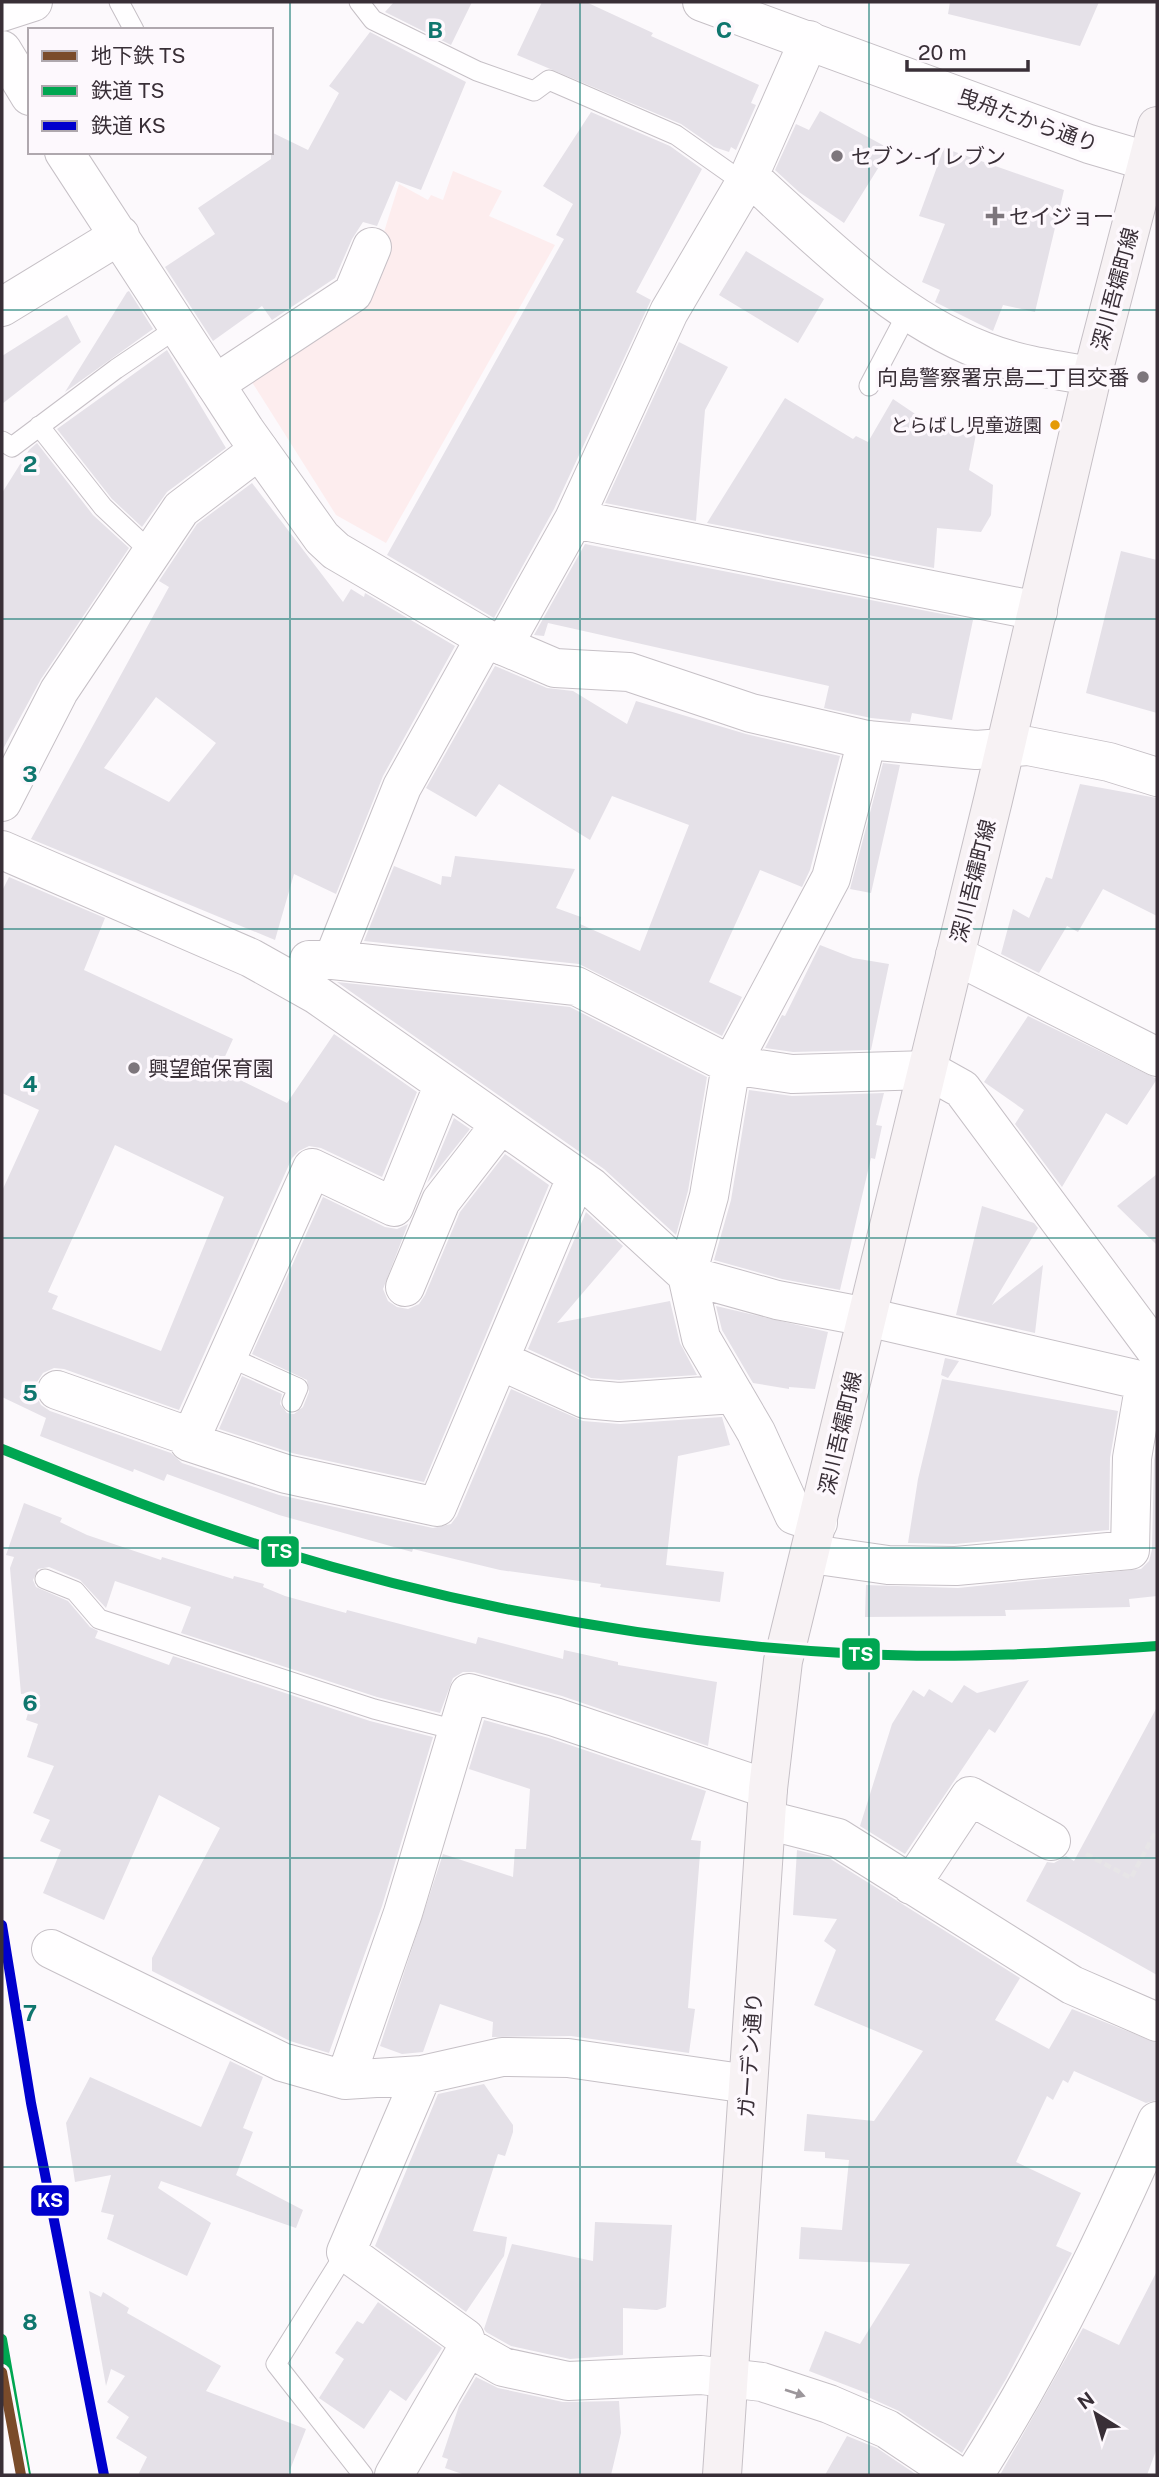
<svg xmlns="http://www.w3.org/2000/svg" width="1159" height="2477" viewBox="0 0 1159 2477" font-family="'Public Sans','Noto Sans JP',sans-serif">
  <style>
    .green { fill: #fdedee }
    .building { fill: #e5e1e8; fill-rule: evenodd }
    .lines { fill: none; stroke-linecap: round; stroke-linejoin: round }
    .service-casing { stroke: #c6c0c6; stroke-width: 21 }
    .minor-casing { stroke: #c6c0c6; stroke-width: 40 }
    .tertiary-casing { stroke: #c6c0c6; stroke-width: 40 }
    .secondary-casing { stroke: #c6c0c6; stroke-width: 40 }
    .path { stroke: #e7e5e7; stroke-width: 4.5; stroke-dasharray: 7 3.5; stroke-linecap: butt }
    .service { stroke: #fffeff; stroke-width: 19 }
    .minor { stroke: #fffeff; stroke-width: 38 }
    .tertiary { stroke: #fffeff; stroke-width: 38 }
    .secondary { stroke: #f7f2f4; stroke-width: 38 }
    .rail-1-casing { stroke: #fdf8fd; stroke-width: 16 }
    .rail-2-casing { stroke: #fdf8fd; stroke-width: 16 }
    .rail-1 { stroke: #00a651; stroke-width: 10 }
    .rail-2 { stroke: #0000cd; stroke-width: 10 }
    .metro-1-casing { stroke: #fdf8fd; stroke-width: 16 }
    .metro-1 { stroke: #7a4b2a; stroke-width: 10 }
    .oneway { fill: #9c969b }
    .grid { fill: none; stroke: #0f766e; stroke-width: 2; stroke-opacity: 0.55 }
    .poi-dot { fill: #7d767c; stroke: #fdf8fd; stroke-width: 2.5 }
    .bus-dot { fill: #e49a06; stroke: #fdf8fd; stroke-width: 2.5 }
    .labels { text-anchor: middle; dominant-baseline: central; stroke-width: 7; stroke-linejoin: round; paint-order: stroke }
    .bus-label { font-size: 19px; fill: #392f37; stroke: #fdf8fd; text-anchor: end }
    .street-label { font-size: 21px; fill: #392f37; stroke: #fdf8fd }
    .poi-label { font-size: 21px; fill: #392f37; stroke: #fdf8fd; text-anchor: start }
    .grid-label { font-size: 23px; text-anchor: middle; font-weight: bold; fill: #0f766e; stroke: #fdf8fd; stroke-width: 7; stroke-linejoin: round; paint-order: stroke }
    .line-badge { stroke: #fdf8fd; stroke-width: 2.5 }
    .badge-label { font-size: 19px; text-anchor: middle; font-weight: bold; fill: #fff }
  </style>
  <rect width="100%" height="100%" fill="#fcf9fc"/>
  <!-- green -->
  <path class="green" d="M453,171L502,191L489,216L555,245L386,543L336,515L250,379L363,299L399,184L428,200L431,195L443,200Z"/>
  <!-- building -->
  <path class="building" d="M394,2H472L451,45L385,12Z
    M542,2H586L653,33L651,36L759,85L751,103L756,105L736,150L731,147L729,152L714,147L681,124L517,55Z
    M950,2H1099L1080,46L948,14Z
    M370,32L466,82L421,190L396,181L377,226L363,222L352,239L335,278L272,320L262,306L213,341L165,267L215,234L198,208L271,159V132L308,150L339,93L329,86Z
    M820,111L890,149L844,223L799,192L775,170L796,124L809,130Z
    M591,112L670,146L702,169L636,292L651,300L554,509L494,618L387,555L564,239L556,235L573,204L543,186Z
    M944,148L1064,190L1035,312L1003,305L993,331L935,302L940,290L922,282L945,224L919,216Z
    M746,251L824,299L798,343L719,295Z
    M129,291L153,329L65,392L127,292Z
    M67,315L81,342L2,404V356Z
    M679,342L728,367L705,410L696,521L605,503Z
    M167,350L226,448L167,492L142,527L112,499L57,429Z
    M785,398L853,439L856,436L868,442L893,399L933,426L976,434L969,470L993,485L991,515L981,532L937,528L934,568L707,523Z
    M37,443L93,515L129,548L41,679L2,751V493L29,450Z
    M252,483L343,602L351,589L364,597L365,593L455,646L383,776L336,894L294,874L275,940L31,839L169,587L159,581L197,524ZM156,697L216,743L169,802L104,768Z
    M585,544L973,620L952,720L912,713L910,722L871,718L824,708L829,686L548,623L544,636L534,635Z
    M1121,551L1157,560V713L1086,693Z
    M495,666L547,688L573,691L627,724L636,701L746,734L840,756L810,870L802,887L760,870L709,982L742,997L722,1036L579,964L364,941L394,866L441,885L442,876L451,877L455,856L575,869L556,908L581,917L580,924L640,951L689,825L612,796L590,840L499,784L476,817L426,788Z
    M883,763L900,765L871,893L850,889Z
    M1080,784L1157,798V916L1103,889L1078,932L1067,926L1039,973L1001,954L1013,909L1029,918L1046,877L1052,879Z
    M9,877L105,918L84,970L233,1039L222,1063L233,1069L230,1075L287,1103L334,1034L417,1092L382,1177L321,1148L309,1146L299,1151L292,1158L179,1410L64,1369L54,1368L43,1373L37,1382L36,1395L41,1405L50,1411L171,1453L182,1463L279,1495L433,1528L451,1524L457,1516L511,1389L583,1421L620,1424L722,1417L730,1445L678,1456L666,1565L724,1572L720,1602L600,1587L601,1584L500,1570L413,1549L412,1552L279,1515L167,1474L164,1481L134,1469L133,1472L40,1436L46,1418L2,1397V1191L39,1110L2,1093V891ZM115,1145L224,1197L161,1351L52,1309L58,1296L48,1292Z
    M820,945L853,958L889,964L871,1050L793,1052L765,1048L782,1015L785,1016Z
    M337,982L570,1007L707,1077L688,1191L676,1235L604,1169Z
    M1028,1016L1157,1079L1127,1125L1106,1113L1062,1187L1015,1124L1024,1110L984,1082Z
    M749,1090L792,1096L884,1093L876,1125L882,1126L875,1159L871,1158L840,1290L782,1279L714,1260L731,1200Z
    M454,1118L470,1129L427,1183Z
    M505,1154L549,1185L424,1482L292,1453L219,1429L242,1376L282,1394L280,1404L287,1413L294,1414L303,1407L309,1392L307,1380L252,1354L323,1197L385,1227L397,1229L408,1224L383,1289L388,1301L397,1307L408,1309L419,1304L425,1295L460,1212Z
    M1157,1174V1245L1117,1206Z
    M982,1206L1034,1223L1038,1228L992,1305L1043,1265L1035,1333L956,1315Z
    M586,1212L623,1246L557,1323L670,1301L680,1343L697,1375L619,1380L591,1378L528,1349Z
    M716,1306L828,1332L815,1389L789,1387V1389L753,1383L722,1330Z
    M945,1358L959,1361L948,1378L941,1375Z
    M942,1379L1118,1411L1110,1458L1109,1530L955,1544L908,1543L918,1479Z
    M1157,1440V1596L1129,1599L1130,1607L1005,1610L1006,1616L865,1617L866,1585L958,1588L1141,1569L1149,1561L1152,1550L1154,1460Z
    M24,1503L62,1518L60,1522L87,1535L161,1560L162,1557L233,1579L234,1576L264,1584L263,1587L285,1596L346,1613L347,1610L476,1644L478,1637L563,1659L564,1650L618,1662V1665L717,1682L708,1746L562,1696L474,1672H463L453,1678L440,1713L377,1697L181,1633L191,1607L115,1581L106,1608L80,1580L49,1567L38,1569L33,1580L36,1587L68,1601L90,1627L98,1631L95,1638L169,1665L173,1656L370,1721L433,1737L382,1906L329,2053L290,2041L152,1971V1958L220,1828L159,1795L104,1920L43,1893L61,1850L40,1841L50,1820L33,1813L54,1766L27,1757L38,1724L26,1720L34,1693L21,1694L10,1568L14,1557L6,1555Z
    M1029,1680L995,1733L989,1729L905,1854L860,1826L892,1724L913,1690L924,1697L929,1689L952,1703L964,1685L977,1693Z
    M1157,1707V1975L1026,1901L1047,1862L1054,1863L1066,1856L1074,1861Z
    M484,1720L549,1738L706,1791L691,1840L701,1841L688,2008L695,2009L689,2053L571,2036L492,2037L493,2022L440,2004L423,2052L402,2054L380,2046L443,1854L513,1877L515,1849H526L530,1789L469,1769Z
    M797,1850L829,1858L1020,1978L995,2020L1049,2049L1072,2009L1157,2043V2100L1146,2103L1074,2071L1068,2083L1063,2080L1053,2100L1047,2096L1016,2162L1081,2193L1056,2246L1072,2253L1006,2379L962,2453L899,2411L868,2397L869,2394L809,2371L825,2331L860,2344L910,2264L799,2259L801,2227L842,2230L849,2160L825,2158V2152L804,2151L807,2114L874,2121L923,2051L814,2005L836,1950L824,1941L837,1919L793,1915Z
    M230,2061L263,2077L243,2128L253,2132L236,2175L303,2210L296,2228L161,2181L158,2188L211,2223L187,2276L107,2239L114,2215L101,2212L111,2175L75,2182L66,2123L90,2077L201,2127Z
    M484,2084L513,2125V2132L505,2156L498,2154L473,2231L507,2237L504,2256L466,2312L375,2246L438,2094Z
    M595,2222L672,2225L666,2307L657,2310L623,2308V2355L570,2359L511,2346L486,2332L484,2329L512,2244L593,2261Z
    M1157,2271V2448L1147,2475H1000L1083,2328L1119,2345Z
    M89,2291L101,2297L103,2292L129,2308L127,2313L221,2366L206,2391L306,2429L288,2475H138L147,2457L116,2438L129,2417L107,2402L125,2376L111,2369L106,2386Z
    M378,2302L442,2348L406,2401L390,2390L364,2429L319,2398L344,2359L335,2353L357,2321L363,2324Z
    M476,2377L498,2388L563,2402L619,2401L621,2433L611,2475H465L445,2468L448,2459L442,2457L459,2406Z
    M847,2436L877,2448L917,2475H825Z"/>
  <g class="lines">
    <!-- service casing -->
    <g class="service-casing">
      <path id="service" d="M119,2L134,30
        M359,2L373,20L477,71L534,91L549,80L676,135L744,183
        M869,386L909,310
        M39,426L103,507L152,553
        M2,441L12,447L116,369L180,326
        M227,1356L298,1388L292,1402
        M45,1579L75,1591L99,1619L374,1709L456,1730
        M346,2252L276,2364L363,2475"/>
    </g>
    <!-- minor casing -->
    <g class="minor-casing">
      <path id="minor" d="M2,12L33,2
        M749,176C820,240 892,316 983,351C1018,365 1055,370 1092,376
        M215,384L353,293L372,247
        M574,519L1038,611
        M503,646L574,519L669,312L749,176L809,40
        M867,740L831,878L731,1065L709,1196L687,1275L777,1300L867,1317L1157,1384
        M2,802L59,691L181,509L259,450
        M2,850L251,958L317,995L591,1187L687,1275L701,1338L756,1432L794,1515L818,1523
        M955,955L1157,1057
        M309,960H333L402,787L485,638
        M333,960L576,986L731,1065L792,1074L928,1070L962,1089L1157,1352
        M443,1086L394,1207L312,1168L189,1442L286,1474L437,1507L576,1178
        M405,1287L441,1201L500,1125
        M499,1360L585,1399L619,1402L734,1394
        M57,1390L191,1437
        M811,1554L888,1565L956,1566L1130,1550L1132,1458L1145,1382
        M767,1820L838,1838L1072,1985L1157,2022
        M911,1885L970,1796L1051,1841
        M51,1949L282,2062L345,2080L422,2075L502,2057L568,2058L748,2084
        M422,2075L346,2252L465,2338L468,2347
        M345,2080L403,1913L469,1693L555,1717L768,1789
        M394,2475L468,2347L503,2367L568,2381L701,2375L762,2382L829,2404L887,2429L956,2475
        M974,2475C1045,2363 1104,2243 1157,2121"/>
    </g>
    <!-- tertiary casing -->
    <g class="tertiary-casing">
      <path id="tertiary" d="M702,2L1089,144L1157,164
        M2,50L30,96
        M64,152L245,430L322,538L336,551L485,638L555,668L629,672L751,713L867,740L976,750L1028,746L1109,762L1157,777
        M2,307L120,235"/>
    </g>
    <!-- secondary casing -->
    <g class="secondary-casing">
      <path id="secondary" d="M722,2475L768,1789L783,1661L993,800L1092,376L1157,126"/>
    </g>
    <!-- path -->
    <path class="path" d="M1086,1854L1131,1878L1157,1829"/>
    <!-- service -->
    <use href="#service" class="service"/>
    <!-- minor -->
    <use href="#minor" class="minor"/>
    <!-- tertiary -->
    <use href="#tertiary" class="tertiary"/>
    <!-- secondary -->
    <use href="#secondary" class="secondary"/>
    <!-- rail-1 casing -->
    <g class="rail-1-casing">
      <path id="rail-1" d="M2,1449C92,1485 182,1521 275,1550C464,1608 662,1644 860,1654C959,1659 1058,1653 1157,1646
        M2,2339L26,2475"/>
    </g>
    <!-- rail-2 casing -->
    <g class="rail-2-casing">
      <path id="rail-2" d="M2,1925L31,2103L104,2475"/>
    </g>
    <!-- rail-1 -->
    <use href="#rail-1" class="rail-1"/>
    <!-- rail-2 -->
    <use href="#rail-2" class="rail-2"/>
    <!-- metro-1 casing -->
    <g class="metro-1-casing">
      <path id="metro-1" d="M2,2372L21,2475"/>
    </g>
    <!-- metro-1 -->
    <use href="#metro-1" class="metro-1"/>
  </g>
  <!-- one-way arrows -->
  <defs><path id="oneway-solid" d="M-6-.8H1V-3.2L6.5 0L1 3.2V.8H-6Z" transform="scale(1.75)"/></defs>
  <use class="oneway" href="#oneway-solid" transform="translate(795 2393) rotate(18)"/>
  <!-- grid -->
  <path class="grid" d="M290,2V2475M580,2V2475M869,2V2475M2,310H1157M2,619H1157M2,929H1157M2,1238H1157M2,1548H1157M2,1858H1157M2,2167H1157"/>
  <!-- markers -->
  <g class="poi-dot">
    <circle cx="837" cy="156" r="7"/>
    <path d="M991.5 205.5h7v7h7v7h-7v7h-7v-7h-7v-7h7z"/>
    <circle cx="1143" cy="377" r="7"/>
    <circle cx="134" cy="1068" r="7"/>
  </g>
  <circle class="bus-dot" cx="1055" cy="425" r="6"/>
  <g class="labels">
    <!-- bus labels -->
    <g class="bus-label">
      <text x="1042" y="425">とらばし児童遊園</text>
    </g>
    <!-- street labels -->
    <g class="street-label">
      <text transform="translate(1028 120) rotate(20)">曳舟たから通り</text>
      <text transform="translate(1115 289) rotate(-75)">深川吾嬬町線</text>
      <text transform="translate(973 881) rotate(-76)">深川吾嬬町線</text>
      <text transform="translate(840 1433) rotate(-77)">深川吾嬬町線</text>
      <text transform="translate(750 2055) rotate(-86)">ガーデン通り</text>
    </g>
    <!-- poi labels -->
    <g class="poi-label">
      <text x="851" y="156">セブン-イレブン</text>
      <text x="1009" y="216">セイジョー</text>
      <text x="1129" y="377" text-anchor="end">向島警察署京島二丁目交番</text>
      <text x="148" y="1068">興望館保育園</text>
    </g>
  </g>
  <g class="grid-label">
    <text x="435" y="38">B</text>
    <text x="724" y="38">C</text>
    <text x="30" y="472">2</text>
    <text x="30" y="782">3</text>
    <text x="30" y="1092">4</text>
    <text x="30" y="1401">5</text>
    <text x="30" y="1711">6</text>
    <text x="30" y="2021">7</text>
    <text x="30" y="2330">8</text>
  </g>
  <g class="line-badge">
    <rect x="260" y="1535" width="40" height="33" rx="7" fill="#00a651"/>
    <rect x="841" y="1637" width="40" height="34" rx="7" fill="#00a651"/>
    <rect x="30" y="2184" width="40" height="33" rx="7" fill="#0000cd"/>
  </g>
  <g class="badge-label">
    <text x="280" y="1558">TS</text>
    <text x="861" y="1661">TS</text>
    <text x="50" y="2207">KS</text>
  </g>
  <!-- border -->
  <rect width="1159" height="2477" fill="none" stroke="#392f37" stroke-width="7"/>
  <!-- legend -->
  <rect x="28" y="28" width="245" height="126" fill="#fdf8fd" stroke="#afa8ae" stroke-width="2"/>
  <rect x="42" y="51" width="35" height="10" fill="#7a4b2a" stroke="#afa8ae" stroke-width="2"/>
  <text x="91" y="63" font-size="21" fill="#392f37">地下鉄 TS</text>
  <rect x="42" y="86" width="35" height="10" fill="#00a651" stroke="#afa8ae" stroke-width="2"/>
  <text x="91" y="98" font-size="21" fill="#392f37">鉄道 TS</text>
  <rect x="42" y="121" width="35" height="10" fill="#0000cd" stroke="#afa8ae" stroke-width="2"/>
  <text x="91" y="133" font-size="21" fill="#392f37">鉄道 KS</text>
  <!-- north arrow -->
  <g transform="translate(1096 2414) rotate(323)" stroke="#fdf8fd" stroke-width="5" paint-order="stroke">
  <path d="M0-5L12 26L0 18L-12 26Z" fill="#392f37"/>
  <text y="-10" font-size="19" font-weight="bold" text-anchor="middle" fill="#392f37">N</text>
  </g>
  <!-- scale -->
  <path d="M907 60v10h121v-10" fill="none" stroke="#392f37" stroke-width="3.5"/>
  <text x="918" y="60" font-size="21" fill="#392f37" stroke="#fdf8fd" stroke-width="5" paint-order="stroke">20 m</text>
</svg>
